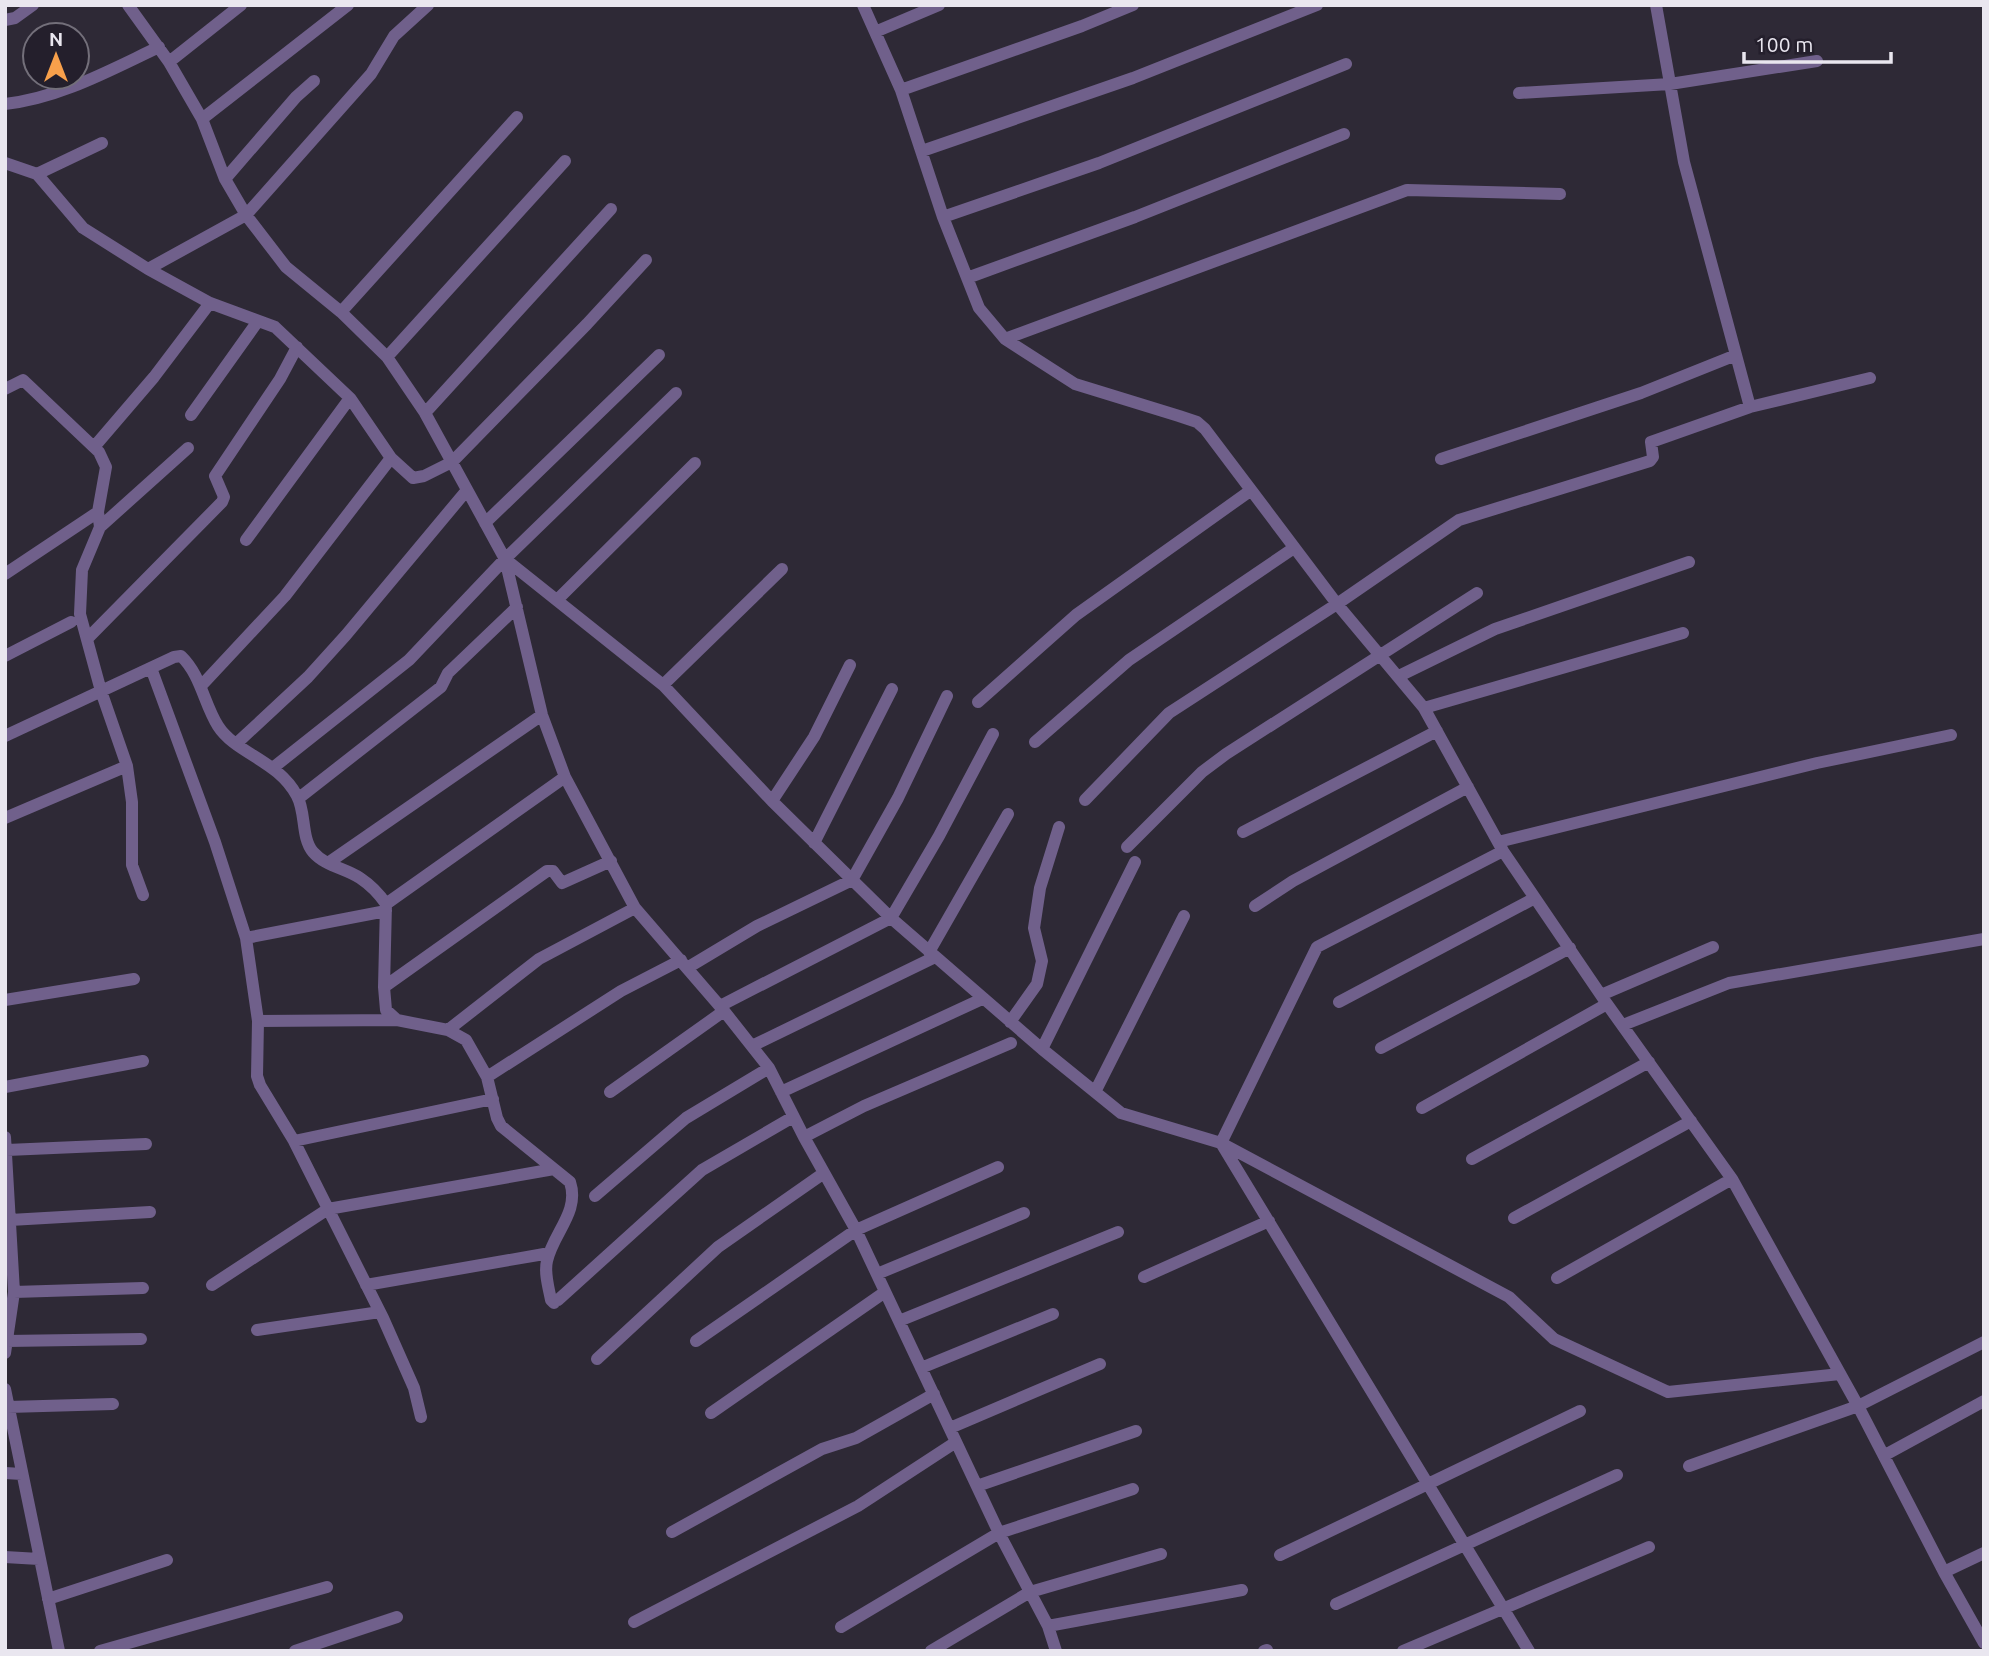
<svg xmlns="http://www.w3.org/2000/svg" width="1989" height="1656" viewBox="0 0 1989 1656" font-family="Ubuntu,sans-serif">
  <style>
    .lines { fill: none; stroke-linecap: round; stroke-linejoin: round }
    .street { stroke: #70608b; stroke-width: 12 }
  </style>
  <rect width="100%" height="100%" fill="#2e2936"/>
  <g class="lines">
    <!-- street -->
    <path class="street" d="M128,5L169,62L202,119L225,179L246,215L286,267L341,312L387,357L425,413L505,559L542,715L565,777L635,908L724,1011L769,1068L804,1137L856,1230L999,1533L1048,1626L1056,1651
      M863,5L901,90L943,217L979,308L1005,339L1075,384L1179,416L1197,422L1205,429L1337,604L1424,708L1503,851L1607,1004L1732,1179L1858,1406L1944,1572L1984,1643
      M1656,5L1684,162L1750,407
      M5,20L15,18L33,5
      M875,32L939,5
      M169,62L241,5
      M901,90L1082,26L1133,5
      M1519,93L1670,84L1817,61
      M5,104C60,98 110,70 159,47
      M202,119L348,5
      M922,151L1133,78L1317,5
      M5,163L37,174L83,228L148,269L210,303L275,327L350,398L391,458L413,478L424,476L452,462L587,324L646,260
      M37,174L102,143
      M225,179L296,97L314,81
      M943,217L1099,163L1346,64
      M148,269L246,215L371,74L394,36L428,5
      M967,278L1135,217L1344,134
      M341,312L517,117
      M1005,339L1407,190L1560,194
      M387,357L565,161
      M5,389L23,380L99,452L106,467L98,512L100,527L82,570L80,614L101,691L127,766L132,802V865L143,895
      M425,413L611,209
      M191,415L258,321
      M94,447L154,377L210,303
      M1441,459L1641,393L1736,355
      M485,523L659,355
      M100,527L188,448
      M246,540L350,398
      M505,559L663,685L772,801L891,918L1042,1049L1121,1113L1221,1143L1509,1297L1554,1339L1668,1392L1840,1374
      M5,574L98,512
      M557,600L695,463
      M87,639L222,502L224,497L215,476L280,379L297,347
      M5,656L71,622
      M151,668L215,842L246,938L258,1021L257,1076L260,1085L294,1141L383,1318L414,1388L421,1417
      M1399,676L1495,629L1689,562
      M663,685L782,569
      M201,686L285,596L391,458
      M978,702L1076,615L1250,491
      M1424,708L1683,633
      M5,736L174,657L181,656C201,675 204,704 218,726C236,754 278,760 297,796C306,812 301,838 313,852C325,866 345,868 360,878C369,884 380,895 386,904L384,987L386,1010L397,1020L448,1030L466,1040L487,1077L497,1118L501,1126L570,1182C580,1212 553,1233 547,1261C544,1273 549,1289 551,1300L554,1303
      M1035,742L1129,660L1294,548
      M237,743L308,677L346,635L467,490
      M274,767L409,660L505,559L676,393
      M299,798L441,687L448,673L517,607
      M1085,800L1169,713L1337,604L1459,520L1650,461L1653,457L1651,442L1750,407L1870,378
      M772,801L814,737L850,665
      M5,818L127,766
      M1243,832L1437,731
      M1498,842L1817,763L1951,735
      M814,843L892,689
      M1127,847L1202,772L1226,754L1477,593
      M1503,851L1317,947L1221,1143L1529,1651
      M328,863L542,715
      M386,904L565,777
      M1255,906L1293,881L1468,787
      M246,938L386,911
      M929,952L1008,814
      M687,968L757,926L852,880L898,798L947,696
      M384,987L547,871H553L562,883L611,861
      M1601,995L1713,947
      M5,1000L134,979
      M1339,1002L1535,898
      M720,1006L891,918L939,836L993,734
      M258,1021L397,1020
      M1010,1022L1037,984L1042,961L1034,928L1040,888L1059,827
      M1623,1025L1729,983L1984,939
      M448,1030L539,959L635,908
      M752,1046L935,957
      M1381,1048L1570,948
      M1042,1049L1135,862
      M487,1077L621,991L681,960
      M5,1087L143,1061
      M610,1092L724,1011
      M781,1092L982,999
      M1095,1092L1184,916
      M1422,1108L1607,1004
      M5,1137L14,1292L5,1353
      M804,1137L864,1106L1011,1043
      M294,1141L493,1099
      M7,1150L146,1144
      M1472,1159L1649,1062
      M595,1196L686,1118L769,1068
      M1514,1218L1691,1121
      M10,1220L150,1212
      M877,1274L1024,1213
      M1144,1277L1269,1221
      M1557,1278L1732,1179
      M212,1285L328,1209L554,1169
      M366,1285L544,1254
      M14,1292L143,1288
      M558,1300L702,1170L793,1117
      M899,1321L1118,1232
      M257,1330L380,1312
      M7,1341L141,1339
      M696,1341L856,1230L998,1167
      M597,1359L718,1247L824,1173
      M921,1368L1053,1314
      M5,1389L59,1651
      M8,1407L113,1404
      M711,1413L885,1292
      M950,1428L1100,1364
      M1885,1455L1984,1401
      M1689,1466L1858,1406L1984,1342
      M5,1473L22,1474
      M977,1486L1136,1431
      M672,1532L822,1449L856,1438L934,1394
      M1280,1555L1580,1411
      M5,1557L39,1559
      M1944,1572L1984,1553
      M48,1599L167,1560
      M1336,1604L1617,1475
      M634,1622L858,1506L956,1442
      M1048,1626L1242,1590
      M841,1627L999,1533L1133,1489
      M100,1651L327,1587
      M295,1651L397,1617
      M931,1651L1030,1592L1161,1554
      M1264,1651L1267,1650
      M1403,1651L1649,1547"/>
  </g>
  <!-- border -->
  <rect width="1989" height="1656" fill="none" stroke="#e9e6ef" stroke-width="14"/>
  <!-- north arrow -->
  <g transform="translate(56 56)"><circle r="33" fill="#241f2c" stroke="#736f7a" stroke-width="2"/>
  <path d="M0-5L12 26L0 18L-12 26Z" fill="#f8a04b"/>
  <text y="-10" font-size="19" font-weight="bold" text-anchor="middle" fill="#e9e6ef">N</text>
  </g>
  <!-- scale -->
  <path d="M1744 52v10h147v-10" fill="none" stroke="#e9e6ef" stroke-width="3.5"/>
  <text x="1755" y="52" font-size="21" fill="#e9e6ef" stroke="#241f2c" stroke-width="5" paint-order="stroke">100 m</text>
</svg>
